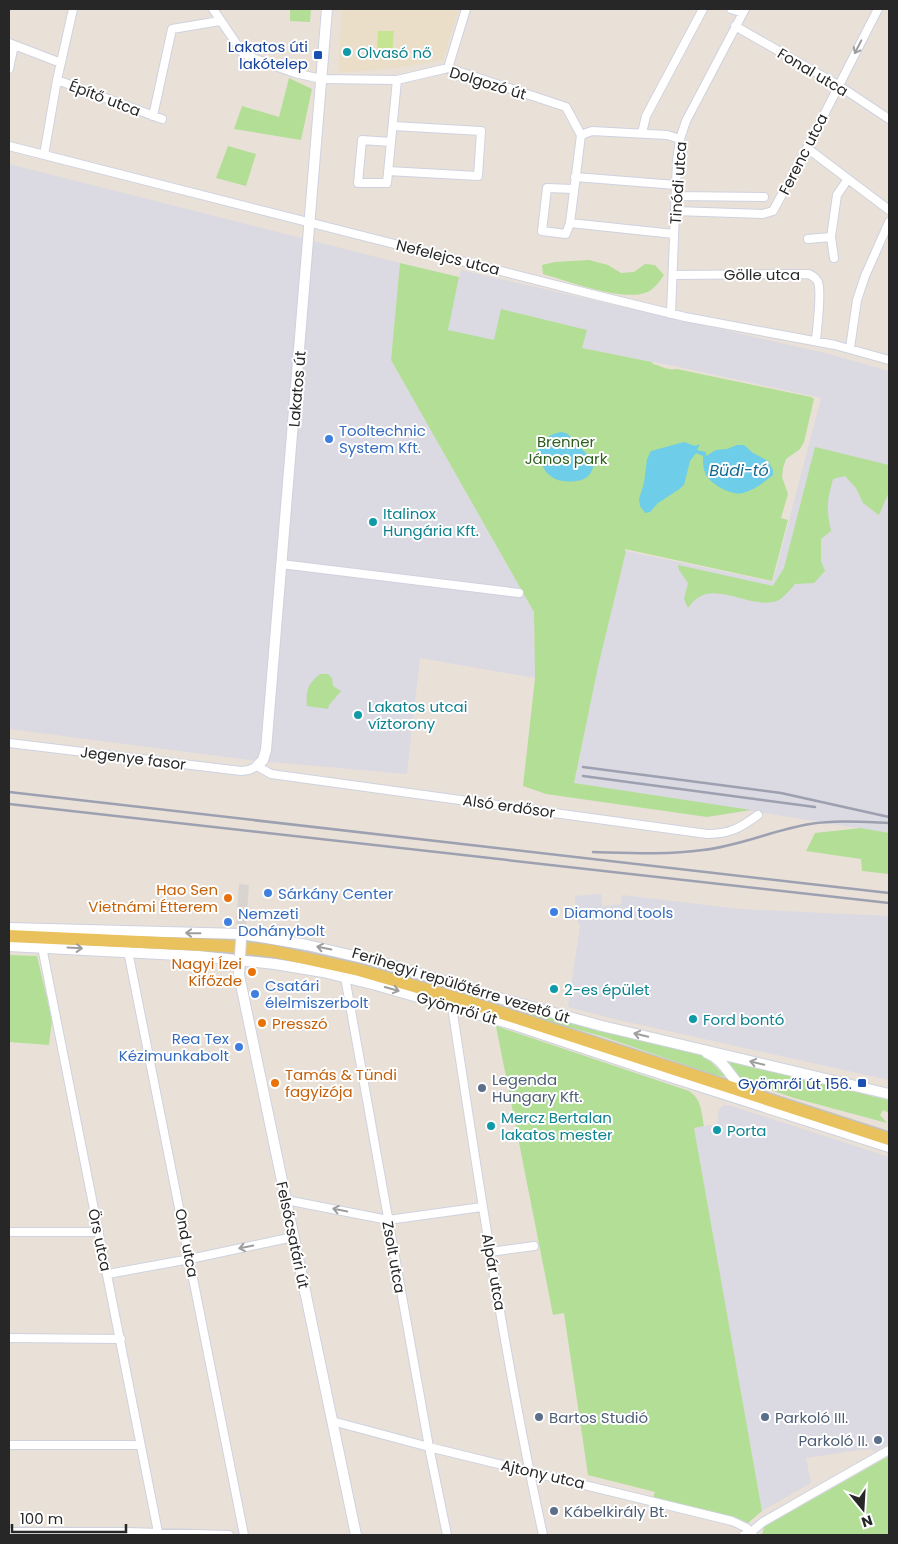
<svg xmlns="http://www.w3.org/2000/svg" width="898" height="1544" viewBox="0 0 898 1544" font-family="Poppins,sans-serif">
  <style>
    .industrial { fill: #dbd9e1 }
    .education { fill: #eadec8 }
    .green { fill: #b2de96 }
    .pitch { fill: #c5e592 }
    .plaza { fill: #d9d4cf }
    .water { fill: #6ecde8 }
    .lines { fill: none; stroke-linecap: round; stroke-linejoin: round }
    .minor-casing { stroke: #ced2df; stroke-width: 10 }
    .tertiary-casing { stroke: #ced2df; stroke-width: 12 }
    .primary-casing { stroke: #c3c3c3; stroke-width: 15 }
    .minor { stroke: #fff; stroke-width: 8 }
    .tertiary { stroke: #fff; stroke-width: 10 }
    .primary { stroke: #e9c25d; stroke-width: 12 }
    .rail { stroke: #9ca0b0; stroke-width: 2.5 }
    .tertiary-bridge-casing { stroke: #ced2df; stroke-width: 12; stroke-linecap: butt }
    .tertiary-bridge { stroke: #fff; stroke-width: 10 }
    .oneway { stroke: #9e9e9e }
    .culture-dot { fill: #0f9aa8; stroke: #fff; stroke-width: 2 }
    .transit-dot { fill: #1a4fb4; stroke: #fff; stroke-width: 2 }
    .shop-dot { fill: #3f7fe0; stroke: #fff; stroke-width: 2 }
    .food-dot { fill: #e8710a; stroke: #fff; stroke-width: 2 }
    .service-dot { fill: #5c6f8a; stroke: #fff; stroke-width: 2 }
    .labels { text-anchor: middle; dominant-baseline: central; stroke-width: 4; stroke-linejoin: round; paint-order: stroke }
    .transit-label { font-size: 15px; fill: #164399; stroke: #fff; text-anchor: end }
    .culture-label { font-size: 15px; fill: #0d838f; stroke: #fff; text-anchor: start }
    .street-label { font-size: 15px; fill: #272727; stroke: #fff }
    .shop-label { font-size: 15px; fill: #366cbe; stroke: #fff; text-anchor: start }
    .park-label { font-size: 15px; fill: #2c5e1c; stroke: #fff }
    .food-label { font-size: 15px; fill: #c56008; stroke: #fff; text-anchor: end }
    .service-label { font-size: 15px; fill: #4e5e75; stroke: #fff; text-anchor: start }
    .water-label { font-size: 16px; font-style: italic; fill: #13698e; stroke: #fff }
  </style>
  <rect width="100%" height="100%" fill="#e9e1d8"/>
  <!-- industrial -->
  <path class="industrial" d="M9,164L400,263L391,360L534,612L535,678L420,658L407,774L249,760L9,729Z
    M461,270L829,354L889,371V833L574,783L598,667L626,551L773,582L821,398L684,368L582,348L586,330L501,309L494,341L447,330Z
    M601,894L602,906L621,904L622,895L740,909L889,916V1080L610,1018L568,1007L580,926L576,919L575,896Z
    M724,1105L732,1106L889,1157V1443L874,1452L872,1449L859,1450L806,1458L811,1483L762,1511L694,1128L717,1124L719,1109Z"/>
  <!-- education -->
  <path class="education" d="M342,9H459L443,60L397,68L338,73Z"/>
  <!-- green -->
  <path class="green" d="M290,9H311L310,22L290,21Z
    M289,78L312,89L301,140L234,129L242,106L279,117Z
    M228,146L256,154L246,186L216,178Z
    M589,260L608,265L621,273L634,272L645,264L655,265L664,275C659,282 654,290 645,293C620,301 568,281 543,274L542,265L555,262Z
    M400,263L459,277L448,330L494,340L501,309L587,330L582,348L652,362L653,364C662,366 667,371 677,369L811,397L814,399L804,442L800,449L786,459L783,468L782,477L788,494L781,518L788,520L772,581L625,549V551H626L598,667L574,783L751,810L707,817L546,794L523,786L535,678L534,612L391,360Z
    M815,447L889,465V492L879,515L863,503L856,488L845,476L833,479C827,502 826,507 831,531L821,539V561L825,571L814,583L795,584C791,589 786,594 782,598C760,614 722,583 699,597C695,599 691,604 688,608L684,599L688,583L679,570L678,565L773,586L784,568Z
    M320,674H328L332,678L333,686L341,691L329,705L328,709L307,706C306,690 307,685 320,674Z
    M861,828L889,833V874L862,871L861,859L806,851L815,833Z
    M9,955L37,956L52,1020L49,1045L9,1042Z
    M520,1011L692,1051L704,1055L726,1077L715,1075L604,1037L520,1013Z
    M496,1026L689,1091C702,1100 701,1111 704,1126L694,1128L762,1511L748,1523L737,1518L653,1498L655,1492L588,1475L564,1313L553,1315Z
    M727,1059L887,1100L889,1101V1113L883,1110L880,1115L887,1123L794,1098L744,1081L736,1075Z
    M889,1456V1535H762L764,1527Z"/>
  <!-- pitch -->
  <path class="pitch" d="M378,31H394L392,56L377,55Z"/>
  <!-- plaza -->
  <path class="plaza" d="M239,884L249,885L246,926L236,925Z"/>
  <!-- water -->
  <path class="water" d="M562,432L568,434L594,462C593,468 592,473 587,477C580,483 560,483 552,477C543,472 539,459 538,449C544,438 550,434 562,432Z
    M684,442L695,446L700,444L697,450L706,452V456L716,450L727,449L737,445H744L753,453L768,461L773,470V475C764,482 755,490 743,493C732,496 712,485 706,475C703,469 703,462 703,456L696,453L690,461L684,485L678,490L658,503L650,512L645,513L640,506L639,499L644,483L647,459L651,451Z"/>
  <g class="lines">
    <!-- minor casing -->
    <g class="minor-casing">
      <path id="minor" d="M213,9L242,52L250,57L295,73L321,79L397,80L448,68L566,107L581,135L570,223L674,234
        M731,9L743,13
        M735,26L838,85L889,119
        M9,43L61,63
        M448,68L466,9
        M9,69L14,45
        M57,80L162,119
        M153,116L172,29L220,21
        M642,133L646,116L703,9
        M581,135L592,131L667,135L680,139
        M391,142L362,140L358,183H387L397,80
        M9,146L599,296L685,317L835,345L889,360
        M807,148L889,210
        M44,155L57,80L73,9
        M388,171L478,176L481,131L393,126
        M575,177L676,185
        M676,196L764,197
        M675,211L763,214L773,211L807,148L878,9
        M570,223L566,234L542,231L547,188L574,189
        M808,239L831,237
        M834,258L831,237L837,195L848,179
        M673,275L809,274C813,276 816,278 818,282C822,293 817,327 816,340
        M671,314L677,161L680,139L686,121L745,9
        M850,348L857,300L865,276L889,222
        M281,564L519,593
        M9,743L241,771L249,770L257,766L271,774L707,834C730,834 740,828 758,815
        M42,947L158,1532
        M128,951L244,1535
        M345,977L429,1447L447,1535
        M452,1007C479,1183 505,1361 543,1535
        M286,1200L388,1220L482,1207
        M9,1232H99
        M490,1252L534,1246
        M108,1274L190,1259L293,1237
        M9,1338L121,1339
        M332,1421L429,1447L732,1521L747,1528L753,1535
        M9,1445H140
        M9,1532H126L229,1535
        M744,1535L751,1532L763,1522L810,1495L889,1450"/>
    </g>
    <!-- tertiary casing -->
    <g class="tertiary-casing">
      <path id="tertiary" d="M257,766L263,760L266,750L327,9
        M9,928L242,934L307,945L388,964L499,998L602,1026L889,1094
        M9,946L198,956L275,964L323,972L376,985L515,1025L643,1068L889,1147
        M240,956L239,975L356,1535
        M707,1053C724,1059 731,1079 745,1091"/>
    </g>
    <!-- primary casing -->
    <g class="primary-casing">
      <path id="primary" d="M9,936L227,946L272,951L359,970L462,1000L889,1139"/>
    </g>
    <!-- minor -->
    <use href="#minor" class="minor"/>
    <!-- tertiary -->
    <use href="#tertiary" class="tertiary"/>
    <!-- primary -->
    <use href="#primary" class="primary"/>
    <!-- rail -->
    <path class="rail" d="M583,767L781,793L889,817
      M583,776L815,807
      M9,792L889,893
      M9,804L889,903
      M593,852C630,853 666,855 703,850C740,846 773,830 810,824C836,820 863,822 889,823"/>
    <!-- tertiary-bridge casing -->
    <g class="tertiary-bridge-casing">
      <path id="tertiary-bridge" d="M240,956L241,940"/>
    </g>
    <!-- tertiary-bridge -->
    <use href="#tertiary-bridge" class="tertiary-bridge"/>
  </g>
  <!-- one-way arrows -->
  <defs><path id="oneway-shaft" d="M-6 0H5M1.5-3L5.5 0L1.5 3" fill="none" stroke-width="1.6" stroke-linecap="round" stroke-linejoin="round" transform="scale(1.25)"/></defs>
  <g class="oneway">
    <use href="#oneway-shaft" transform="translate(858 47) rotate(117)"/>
    <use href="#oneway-shaft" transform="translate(193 933) rotate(-179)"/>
    <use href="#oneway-shaft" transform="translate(75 948) rotate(3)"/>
    <use href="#oneway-shaft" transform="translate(324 948) rotate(-168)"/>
    <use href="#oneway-shaft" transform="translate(392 989) rotate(16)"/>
    <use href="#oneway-shaft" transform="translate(641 1035) rotate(-166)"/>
    <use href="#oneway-shaft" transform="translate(757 1063) rotate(-166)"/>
    <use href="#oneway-shaft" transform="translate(340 1210) rotate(-169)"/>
    <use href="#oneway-shaft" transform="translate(246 1247) rotate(168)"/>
  </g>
  <!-- markers -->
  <g class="culture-dot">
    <circle cx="347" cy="52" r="5"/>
    <circle cx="373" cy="522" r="5"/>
    <circle cx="358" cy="715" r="5"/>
    <circle cx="554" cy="989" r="5"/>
    <circle cx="693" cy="1019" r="5"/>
    <circle cx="491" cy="1126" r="5"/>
    <circle cx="717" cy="1130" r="5"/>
  </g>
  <g class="transit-dot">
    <rect x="313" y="50" width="10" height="10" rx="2.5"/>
    <rect x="857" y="1078" width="10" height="10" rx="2.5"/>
  </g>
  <g class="shop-dot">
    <circle cx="329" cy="439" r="5"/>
    <circle cx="268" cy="893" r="5"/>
    <circle cx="554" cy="912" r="5"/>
    <circle cx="228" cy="922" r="5"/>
    <circle cx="255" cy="994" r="5"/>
    <circle cx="239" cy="1047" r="5"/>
  </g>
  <g class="food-dot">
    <circle cx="228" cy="898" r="5"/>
    <circle cx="252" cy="972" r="5"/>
    <circle cx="262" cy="1023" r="5"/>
    <circle cx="275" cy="1083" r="5"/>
  </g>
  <g class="service-dot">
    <circle cx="482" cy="1088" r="5"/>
    <circle cx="539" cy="1417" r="5"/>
    <circle cx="765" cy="1417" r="5"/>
    <circle cx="878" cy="1440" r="5"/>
    <circle cx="554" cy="1511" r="5"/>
  </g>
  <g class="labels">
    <!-- transit labels -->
    <g class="transit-label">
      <text x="308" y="46">Lakatos úti<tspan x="308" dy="17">lakótelep</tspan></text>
      <text x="852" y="1083">Gyömrői út 156.</text>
    </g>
    <!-- culture labels -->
    <g class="culture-label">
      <text x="357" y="52">Olvasó nő</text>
      <text x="383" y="513">Italinox<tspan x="383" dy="17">Hungária Kft.</tspan></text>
      <text x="368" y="706">Lakatos utcai<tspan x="368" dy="17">víztorony</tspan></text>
      <text x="564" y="989">2-es épület</text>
      <text x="703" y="1019">Ford bontó</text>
      <text x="501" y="1117">Mercz Bertalan<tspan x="501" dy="17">lakatos mester</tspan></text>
      <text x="727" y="1130">Porta</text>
    </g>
    <!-- street labels -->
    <g class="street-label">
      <text transform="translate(813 72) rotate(31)">Fonal utca</text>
      <text transform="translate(488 83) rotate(17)">Dolgozó út</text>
      <text transform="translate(105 98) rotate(21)">Építő utca</text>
      <text transform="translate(803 154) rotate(-63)">Ferenc utca</text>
      <text transform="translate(678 183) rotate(-86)">Tinódi utca</text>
      <text transform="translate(448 257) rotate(14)">Nefelejcs utca</text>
      <text x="762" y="274">Gölle utca</text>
      <text transform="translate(297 389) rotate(-85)">Lakatos út</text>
      <text transform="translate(133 758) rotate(7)">Jegenye fasor</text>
      <text transform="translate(509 806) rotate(8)">Alsó erdősor</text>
      <text transform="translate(461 985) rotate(17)">Ferihegyi repülőtérre vezető út</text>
      <text transform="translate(457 1008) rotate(16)">Gyömrői út</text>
      <text transform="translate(293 1235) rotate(78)">Felsőcsatári út</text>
      <text transform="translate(100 1240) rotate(78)">Örs utca</text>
      <text transform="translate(187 1243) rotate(79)">Ond utca</text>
      <text transform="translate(394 1257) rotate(80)">Zsolt utca</text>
      <text transform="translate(494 1272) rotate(80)">Alpár utca</text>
      <text transform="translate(543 1474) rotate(13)">Ajtony utca</text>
    </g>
    <!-- shop labels -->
    <g class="shop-label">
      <text x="339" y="430">Tooltechnic<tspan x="339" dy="17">System Kft.</tspan></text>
      <text x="278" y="893">Sárkány Center</text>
      <text x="564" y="912">Diamond tools</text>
      <text x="238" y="913">Nemzeti<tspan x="238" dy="17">Dohánybolt</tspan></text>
      <text x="265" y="985">Csatári<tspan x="265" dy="17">élelmiszerbolt</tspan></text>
      <text x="229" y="1038" text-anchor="end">Rea Tex<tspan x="229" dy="17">Kézimunkabolt</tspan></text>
    </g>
    <!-- park labels -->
    <g class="park-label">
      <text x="566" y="441">Brenner<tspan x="566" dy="17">János park</tspan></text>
    </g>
    <!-- food labels -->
    <g class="food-label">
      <text x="218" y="889">Hao Sen<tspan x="218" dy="17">Vietnámi Étterem</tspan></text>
      <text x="242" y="963">Nagyi Ízei<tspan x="242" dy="17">Kifőzde</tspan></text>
      <text x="272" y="1023" text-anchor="start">Presszó</text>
      <text x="285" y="1074" text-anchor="start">Tamás &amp; Tündi<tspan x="285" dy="17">fagyizója</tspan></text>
    </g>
    <!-- service labels -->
    <g class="service-label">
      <text x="492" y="1079">Legenda<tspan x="492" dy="17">Hungary Kft.</tspan></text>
      <text x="549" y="1417">Bartos Studió</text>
      <text x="775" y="1417">Parkoló III.</text>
      <text x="868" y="1440" text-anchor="end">Parkoló II.</text>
      <text x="564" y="1511">Kábelkirály Bt.</text>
    </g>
    <!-- water labels -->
    <g class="water-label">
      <text x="739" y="470">Büdi-tó</text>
    </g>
  </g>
  <!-- border -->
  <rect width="898" height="1544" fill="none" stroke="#272727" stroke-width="20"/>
  <!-- north arrow -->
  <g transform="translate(863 1509) rotate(162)" stroke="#ffffff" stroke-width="4" paint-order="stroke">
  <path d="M0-4L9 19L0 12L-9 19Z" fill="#272727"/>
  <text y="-8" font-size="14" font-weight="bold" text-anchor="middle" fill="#272727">N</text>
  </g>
  <!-- scale -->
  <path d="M12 1524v8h114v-8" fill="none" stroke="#272727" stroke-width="2.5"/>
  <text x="20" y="1524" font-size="15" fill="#272727" stroke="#ffffff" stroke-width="4" paint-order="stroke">100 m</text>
</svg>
